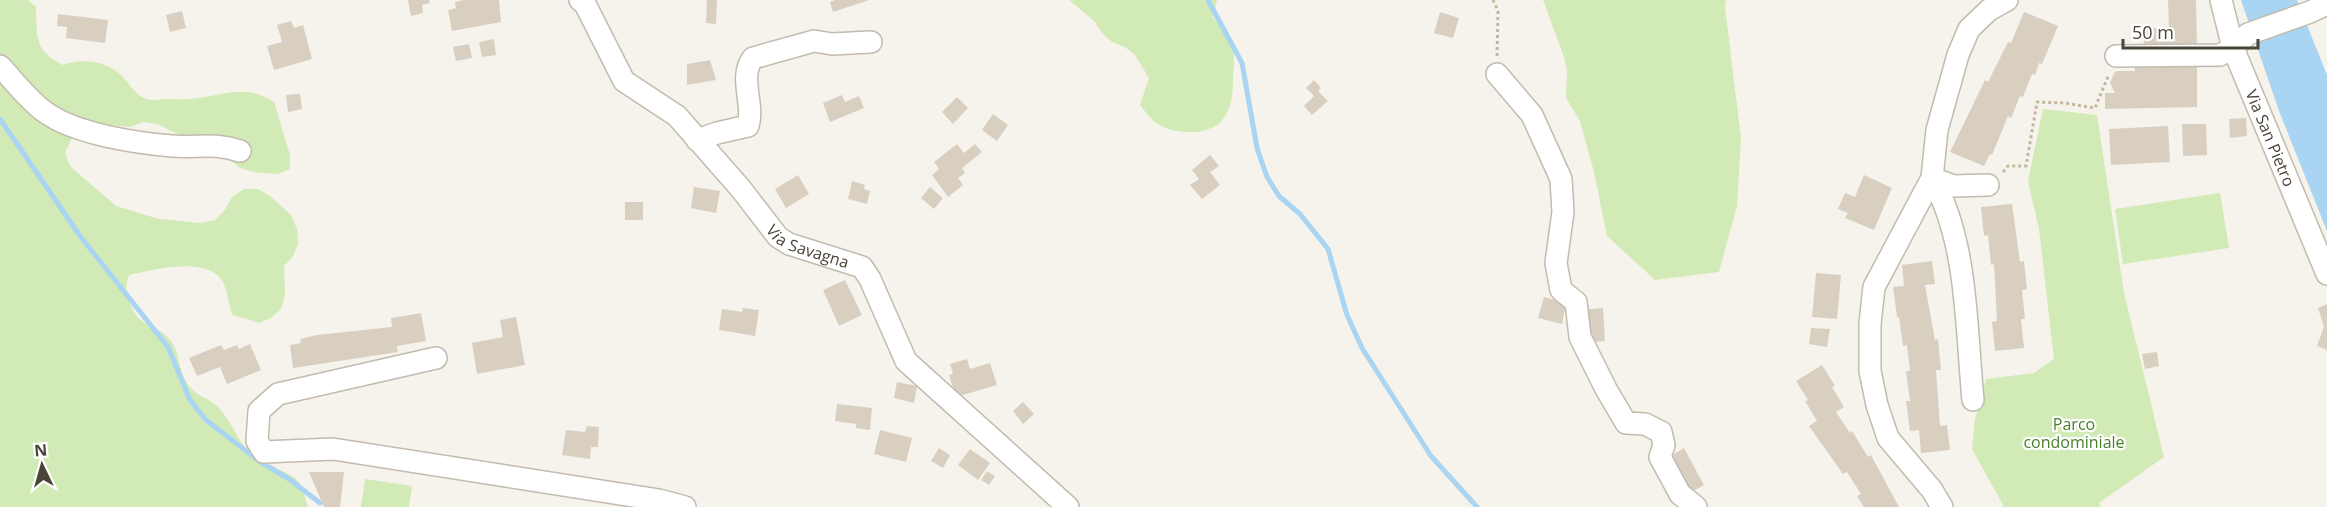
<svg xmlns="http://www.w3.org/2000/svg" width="2327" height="507" viewBox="0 0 2327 507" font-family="'Open Sans',sans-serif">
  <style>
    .green { fill: #d2eab5 }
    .water { fill: #a9d4f2 }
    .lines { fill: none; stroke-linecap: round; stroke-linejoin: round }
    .stream { stroke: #a9d4f2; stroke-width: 5 }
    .building { fill: #d8cfc1 }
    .minor-casing { stroke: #c2bbae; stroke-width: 24 }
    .path { stroke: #c4b79f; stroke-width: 3; stroke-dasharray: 3 3; stroke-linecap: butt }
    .minor { stroke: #fff; stroke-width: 21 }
    .labels { text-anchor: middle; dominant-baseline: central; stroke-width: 4.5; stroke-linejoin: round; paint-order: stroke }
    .street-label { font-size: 16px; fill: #4b4439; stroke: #fff }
    .park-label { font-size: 16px; fill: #4a7f2a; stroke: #fff }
  </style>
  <rect width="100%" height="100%" fill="#f6f3ec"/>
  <!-- green -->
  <path class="green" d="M0,0H28L36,7C37,36 34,51 63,65C80,59 100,60 116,71C128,79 132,94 147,99C152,101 160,99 166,99C173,99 181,100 189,99C221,97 243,82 274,102L290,155V169L278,174L253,172L240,168L229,159L157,124L143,122L130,127L91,123L80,130L71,140L65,153L70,166L116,206L159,219L200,223L215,220L225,210L232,197L244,189H258L270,196L291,215L297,229L298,244L293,256L284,266L285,295L281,309L271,318L259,323L233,315C227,304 228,287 221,279C203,256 153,270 129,275C125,286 126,290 129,301C140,332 157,322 171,341C181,355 177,371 190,387C198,397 208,398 216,405C233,421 238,446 258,460C269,468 290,471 298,481C304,489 305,499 308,507H0Z
    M1069,0H1217L1213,17C1218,25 1230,35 1232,43C1235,53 1234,64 1233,75C1233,90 1233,106 1223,119C1211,136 1176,135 1159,125C1151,120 1146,112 1140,105L1149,78L1135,55L1125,47L1112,42L1102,33L1094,21Z
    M1543,0H1726L1725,7L1741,138L1737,206L1719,272L1655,280L1607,236L1594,172L1580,121L1566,98L1567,70L1564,57Z
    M2043,109L2097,115L2124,293L2164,457L2099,503L2101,507H2004L1972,449L1975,419L1986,379L2034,373L2054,359L2039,229L2028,181Z
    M2220,193L2229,248L2123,264L2115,209Z
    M365,479L412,486L409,507H361Z"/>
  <!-- water -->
  <path class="water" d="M2241,0H2297L2327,75V231L2279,111Z"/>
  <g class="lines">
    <!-- stream -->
    <path class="stream" d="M1208,0L1242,63L1257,148L1267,177L1279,196L1300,214L1328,249L1347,315L1362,348L1431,456L1477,507
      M0,119L80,236L168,347L190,400L206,420L259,461L289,479L320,503"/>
  </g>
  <!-- building -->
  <path class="building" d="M408,0H429L430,3L422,5L423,13L411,16Z
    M464,0H499L501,22L452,31L448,10L456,8L455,2Z
    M707,0H717L716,24L706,23Z
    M835,0H869L833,12L830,2Z
    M2168,0H2196L2197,50L2144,52V28H2169Z
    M182,11L186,28L170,32L166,15Z
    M1440,12L1459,18L1453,38L1434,33Z
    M2024,12L2058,26L2042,64L2039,63L2035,75L2032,74L2023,97L2020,96L2011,118L2008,116L1992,155L1990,154L1984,166L1950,152L1985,80L1988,82L2008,42L2011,43Z
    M58,14L108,20L105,43L66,38L67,27L57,26Z
    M291,21L294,28L303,25L312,59L274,70L267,46L282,42L277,25Z
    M494,39L496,55L482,57L479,42Z
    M469,44L472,58L456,61L453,47Z
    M710,60L716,80L687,85V64Z
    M2197,62V107L2105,109V93H2115L2110,83L2114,73L2117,71H2135V63Z
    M1314,80L1321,88L1318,91L1328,101L1312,115L1304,106L1314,96L1306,88Z
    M300,94L302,109L288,112L286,95Z
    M842,95L845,102L859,96L864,108L830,122L823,103Z
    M957,97L968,108L953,124L942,112Z
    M993,114L1008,125L997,141L982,130Z
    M2246,118L2247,136L2230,138L2229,119Z
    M2182,124H2206L2207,155L2183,156Z
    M2168,126L2170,162L2111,165L2109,129Z
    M957,144L964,153L975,144L982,152L962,168L965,173L958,178L963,185L948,197L932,175L939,169L934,162Z
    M1210,155L1219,166L1210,172L1220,185L1202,199L1190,185L1199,179L1192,170Z
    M798,175L809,194L786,208L775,189Z
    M1864,175L1892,188L1874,230L1845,218L1848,213L1838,209L1845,193L1855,197Z
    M852,181L865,185L864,189L870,191L867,204L848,199Z
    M694,187L720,191L716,213L691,208Z
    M930,187L943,198L934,209L921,198Z
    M625,202H643V220H625Z
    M2012,204L2020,262L2024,261L2027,289L2022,290L2025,319H2021L2024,348L1995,351L1992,322L1997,321L1994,264L1991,265L1988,235L1984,236L1981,207Z
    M1932,261L1935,284L1925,285L1935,340L1938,339L1941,370H1936L1940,426L1947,425L1950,450L1921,453L1919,430L1910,431L1906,401H1910L1906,371H1910L1907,345L1903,346L1899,317H1897L1893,287L1904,286L1902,265Z
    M1816,273L1841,275L1837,319L1812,317Z
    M845,280L862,315L839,326L823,290Z
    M1544,297L1566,303L1562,324L1538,318Z
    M2327,304V350L2317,346L2324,327L2318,308Z
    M743,308L759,310L755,336L719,330L722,309L742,312Z
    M1603,308L1605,341L1584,343L1579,310Z
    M421,313L426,341L397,346L398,352L293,368L290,345L301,343L300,339L317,335L392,327L391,318Z
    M516,317L525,365L477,374L472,343L503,337L500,320Z
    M1811,328L1830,329L1827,347L1809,344Z
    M250,344L261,370L227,384L220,367L197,376L189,358L221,345L224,350L237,345L239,349Z
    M2157,352L2159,366L2145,369L2142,354Z
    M967,359L970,369L990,363L997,385L956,397L949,375L953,374L950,364Z
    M1822,365L1835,386L1832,387L1844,407L1836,412L1850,433L1852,431L1868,457L1871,455L1899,507H1864L1857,496L1861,494L1847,472L1843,474L1809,426L1817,421L1805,401L1808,400L1796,381Z
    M897,382L917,386L914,403L894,398Z
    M1023,402L1034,414L1023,424L1013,411Z
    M837,404L872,408L870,430L856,428V424L835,421Z
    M587,426L599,427L598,447H591L590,459L562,455L566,430L585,432Z
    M880,430L912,438L906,462L874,454Z
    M939,448L950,455L943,468L931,461Z
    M1684,448L1704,485L1686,495L1666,459Z
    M970,449L990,463L978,480L958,465Z
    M987,471L995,476L989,485L981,480Z
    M309,472H344L340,507H324Z"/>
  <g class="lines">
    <!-- minor casing -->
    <g class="minor-casing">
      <g id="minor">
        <path id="s1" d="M580,0L585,4L624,81L677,116L741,189L778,237L789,244L862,267L870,279L906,361L1068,507"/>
        <path id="s2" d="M2221,0L2233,48L2327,274"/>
        <path d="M2116,56L2220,55L2233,48L2248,34L2310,12L2327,4"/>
        <path d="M0,66C14,81 28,100 45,112C75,134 136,143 172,146C198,148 213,142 240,151"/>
        <path d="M1497,74L1532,115L1561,179L1563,212L1556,263L1561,290L1576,302L1580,337L1606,389L1626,423L1645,424L1661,432L1664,445L1660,457L1680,494L1696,507"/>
        <path d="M697,140L717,133L748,126C755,105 738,77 753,58L814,41L832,44L871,42"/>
        <path d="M1932,178C1968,242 1966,328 1973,400"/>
        <path d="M1932,178L1954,186L1988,185"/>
        <path d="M436,358L278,394L259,411L257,441L264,452L333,449L659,500L685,507"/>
        <path d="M1942,507L1932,490L1888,438L1877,405L1870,371V324L1874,287L1932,178L1937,130L1958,55L1969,29L1989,10L2007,0"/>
      </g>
    </g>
    <!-- path -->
    <path class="path" d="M1493,0L1498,11L1497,57
      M2003,172L2008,166H2026L2037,102L2064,103L2095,108L2109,74"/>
    <!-- minor -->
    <use href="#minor" class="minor"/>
  </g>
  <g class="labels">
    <!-- street labels -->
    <g class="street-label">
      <text stroke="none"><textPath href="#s2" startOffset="147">Via San Pietro</textPath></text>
      <text stroke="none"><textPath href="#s1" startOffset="345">Via Savagna</textPath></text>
    </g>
    <!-- park labels -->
    <g class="park-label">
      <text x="2074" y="424">Parco<tspan x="2074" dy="18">condominiale</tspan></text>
    </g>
  </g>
  <!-- north arrow -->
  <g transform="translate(42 465) rotate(355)" stroke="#ffffff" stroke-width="4.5" paint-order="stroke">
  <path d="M0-4.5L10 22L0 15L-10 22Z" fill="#4b4439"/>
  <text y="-9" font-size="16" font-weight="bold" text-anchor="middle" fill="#4b4439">N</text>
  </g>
  <!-- scale -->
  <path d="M2123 39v9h135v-9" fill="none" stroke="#4b4439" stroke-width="3"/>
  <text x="2132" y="39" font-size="18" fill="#4b4439" stroke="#ffffff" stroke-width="4.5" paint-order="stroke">50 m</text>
</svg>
